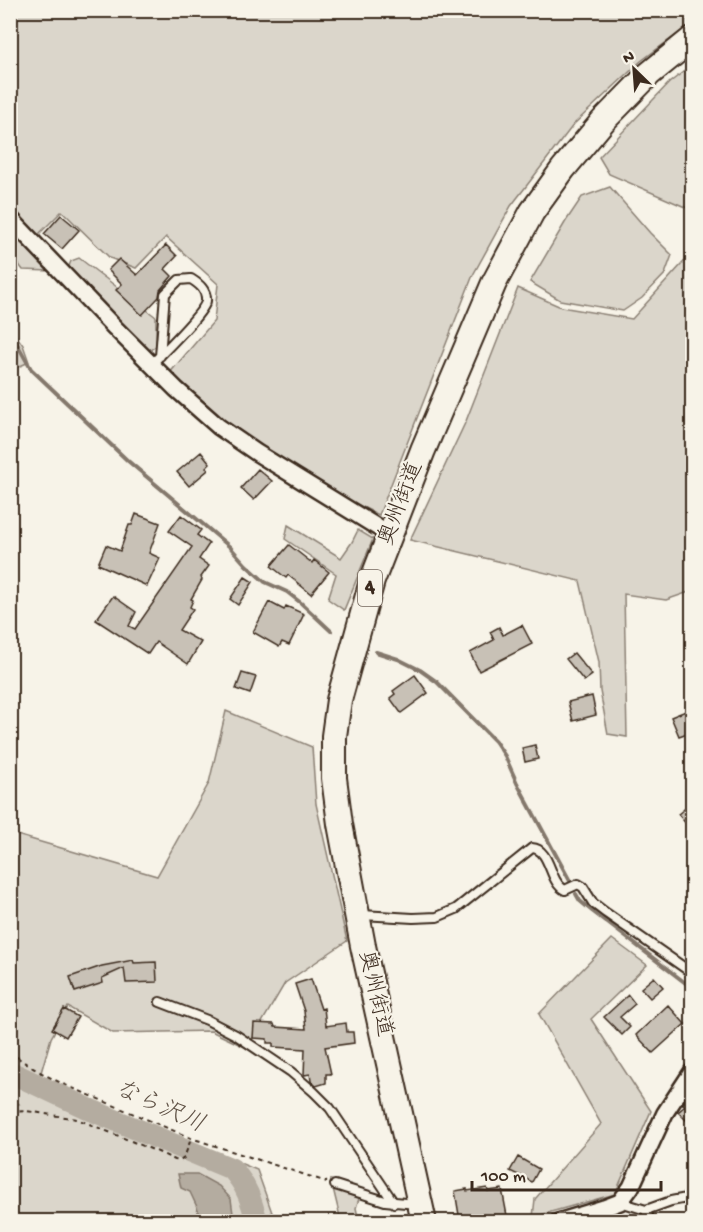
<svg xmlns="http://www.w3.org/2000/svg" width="703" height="1232" viewBox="0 0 703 1232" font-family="'Gochi Hand','Klee One',sans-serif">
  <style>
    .green { fill: #dbd6cb; stroke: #8b8074; stroke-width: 1.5 }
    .water { fill: #b4aca0; stroke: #84786c; stroke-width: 1.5 }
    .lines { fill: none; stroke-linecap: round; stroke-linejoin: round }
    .stream { stroke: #84786c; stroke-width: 4 }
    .river { stroke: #b4aca0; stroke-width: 22 }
    .building { fill: #c8c1b6; stroke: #3b2a1e; stroke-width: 1.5 }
    .service-casing { stroke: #3b2a1e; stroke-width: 12 }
    .minor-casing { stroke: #3b2a1e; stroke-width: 20 }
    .trunk-casing { stroke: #3b2a1e; stroke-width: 28 }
    .path { stroke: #3b2a1e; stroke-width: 2; stroke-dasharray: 4.5 4.5; stroke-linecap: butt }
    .service { stroke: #f7f3e8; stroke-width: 8 }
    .minor { stroke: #f7f3e8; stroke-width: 15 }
    .trunk { stroke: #f7f3e8; stroke-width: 24 }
    .labels { text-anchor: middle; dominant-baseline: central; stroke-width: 4.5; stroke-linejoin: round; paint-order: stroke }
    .shield { fill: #f7f3e8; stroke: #73665b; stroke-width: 1.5 }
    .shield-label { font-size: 21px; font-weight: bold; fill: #3b2a1e }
    .street-label { font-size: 22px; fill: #3b2a1e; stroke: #f7f3e8 }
    .water-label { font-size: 24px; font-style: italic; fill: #5f5145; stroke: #f7f3e8 }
  </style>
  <rect width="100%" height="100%" fill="#f7f3e8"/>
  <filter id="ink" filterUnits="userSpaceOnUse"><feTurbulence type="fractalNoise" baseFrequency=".0167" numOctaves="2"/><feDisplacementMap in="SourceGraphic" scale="12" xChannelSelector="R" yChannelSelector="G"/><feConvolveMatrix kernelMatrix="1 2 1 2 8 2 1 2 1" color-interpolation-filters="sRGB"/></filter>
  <g filter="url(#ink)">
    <!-- green -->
    <path class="green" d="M11,11H692V23L641,61L574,124L511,206L473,275L379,515L309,481L208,412L168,375L214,321L218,284L166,237L136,268L110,258L62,211L27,246L50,271L23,270L11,254Z
      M692,65V210L609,174L599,157L669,83Z
      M610,187L650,233L672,255L665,274L642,298L623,311L560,300L530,282L566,221L582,197Z
      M692,253V591L666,600L624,594L627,737L608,734L600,691L599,662L580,581L410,540L466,421L518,288L561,307L632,319Z
      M79,258L156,317V346L147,352L67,271L71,261Z
      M10,327L23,345L29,362L11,370Z
      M288,525L341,558L352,542L358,530L373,539L344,610L328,599L336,574L285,539Z
      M226,711L312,747L316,804L347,941L285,983L247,1048L211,1031L113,1033L68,1007L51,1038L40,1076L58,1088L257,1170L275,1221H11V1106L19,1104L10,1097V833L157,876L209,783Z
      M612,939L647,965L591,1019L651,1111L615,1194L533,1217L535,1199L601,1124L539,1014Z
      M331,1180L362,1189L356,1208L359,1221H341Z"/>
    <!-- water -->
    <path class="water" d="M178,1174H197L219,1186L231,1199L234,1221H200L197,1207L190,1192L181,1188Z"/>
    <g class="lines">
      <!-- stream -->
      <path class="stream" d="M10,335L16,342L31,369L128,461L230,547L246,565L265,582L287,592L301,603L331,631
        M376,652L398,659L420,670L437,682L495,741L505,756L517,783L570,881
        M576,894L580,901L592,911L692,988"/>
      <!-- river -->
      <path class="river" d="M10,1072L91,1110L232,1169C247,1186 251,1200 257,1222"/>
    </g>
    <!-- building -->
    <path class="building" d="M61,215L79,230L62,249L44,234Z
      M166,245L177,256L165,269L172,276L160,290L159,297L142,315L116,290L122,284L108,270L119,259L137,275Z
      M201,452L210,463L206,467L208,470L189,486L177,472Z
      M258,469L272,481L254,500L241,488Z
      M136,514L160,523L149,553L160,558L147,586L98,564L106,545L120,551L129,525H132Z
      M181,515L201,530L197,535L209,544L199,559L209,566L201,577L202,580L191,599L193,600L190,607L193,609L179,630L201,642L188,664L156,642L148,654L96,620L113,596L136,612L129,626L135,629L192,547L169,531Z
      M289,545L312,563L314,560L329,572L311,594L288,575L286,578L271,566Z
      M245,577L253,582L238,605L230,599Z
      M269,602L284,610L286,606L304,614L289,645L282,642L279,647L253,632Z
      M522,625L532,644L479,671L470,653L494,640L490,632L499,627L503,635Z
      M574,653L592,675L584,681L566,659Z
      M242,673L256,677L250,694L236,689Z
      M415,675L428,693L401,713L390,698L395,694L393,691Z
      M592,696L596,715L573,721L568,702Z
      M693,708V731L679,736L671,717Z
      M535,745L538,759L525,762L522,748Z
      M693,802V832L678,814Z
      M133,960L134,963L156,962L157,982L126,983L124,968L102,978L103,983L75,992L70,977L102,966Z
      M654,977L663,987L650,998L641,988Z
      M311,979L321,1009L324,1008L326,1026L346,1023L347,1032H353L354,1043L325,1047L331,1074H326V1083L316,1086L311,1081L310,1074L304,1075L305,1049L273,1047V1043H267V1039L253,1038L254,1023L274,1024L275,1027L306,1029L304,1011L295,984Z
      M628,995L635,1004L620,1017L630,1027L622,1035L604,1017Z
      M668,1005L685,1024L653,1053L636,1035Z
      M64,1009L78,1017L66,1037L52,1029Z
      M693,1091V1127L678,1112L685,1106L683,1104Z
      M518,1157L539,1169L532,1182L510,1171Z
      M487,1188L488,1191L502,1189L508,1221H460L455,1191L467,1189V1191Z"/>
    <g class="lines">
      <!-- service casing -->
      <g class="service-casing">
        <path id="service" d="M151,365C161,354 205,312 206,301C207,290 199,284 191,279L179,280L165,294L160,356
          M362,915L413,918L437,917L456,909L532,848C551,849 549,883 565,890L578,884L583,887L593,903L606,913L692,973
          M160,1002L207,1020L236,1035L291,1072L314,1092L330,1108L394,1203
          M335,1185L385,1201L416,1204
          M620,1202L646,1210L671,1201L692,1197
          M646,1210L650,1222"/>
      </g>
      <!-- minor casing -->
      <g class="minor-casing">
        <path id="minor" d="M10,218L115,328L176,389L219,427L257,453L390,535
          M558,1222L604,1208L620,1202L631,1187L665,1113L692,1072"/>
      </g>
      <!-- trunk casing -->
      <g class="trunk-casing">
        <path id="trunk" d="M424,1222L363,946L340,824L334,778V736L339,700L372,581L423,450L494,283L532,212L563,169L603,121L649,74L692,39"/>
      </g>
      <!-- path -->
      <path class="path" d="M10,1051C25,1065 45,1075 63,1084L191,1138L327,1182
        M10,1112L27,1111L77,1119L158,1152L175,1160L180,1161L184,1158L191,1139"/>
      <!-- service -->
      <use href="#service" class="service"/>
      <!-- minor -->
      <use href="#minor" class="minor"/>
      <!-- trunk -->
      <use href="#trunk" class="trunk"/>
    </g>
  </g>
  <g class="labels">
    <!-- shield labels -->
    <rect class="shield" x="358" y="570" width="24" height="36" rx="4.5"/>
    <g class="shield-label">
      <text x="370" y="588">4</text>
    </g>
    <!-- street labels -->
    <g class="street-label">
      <text transform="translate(402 504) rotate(-69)">奥州街道</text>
      <text transform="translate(374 994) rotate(77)">奥州街道</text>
    </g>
    <!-- water labels -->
    <g class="water-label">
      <text transform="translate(159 1108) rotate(24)">なら沢川</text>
    </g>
  </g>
  <!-- margin -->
  <rect width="703" height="1232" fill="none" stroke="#f7f3e8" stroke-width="36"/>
  <rect x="18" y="18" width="667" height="1196" fill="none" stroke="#3b2a1e" stroke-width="2" filter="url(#ink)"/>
  <!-- north arrow -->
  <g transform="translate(634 69) rotate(335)" stroke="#f7f3e8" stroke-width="4.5" paint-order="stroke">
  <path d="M0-4.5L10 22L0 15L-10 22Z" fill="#3b2a1e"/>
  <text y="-9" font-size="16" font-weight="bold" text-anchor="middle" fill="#3b2a1e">N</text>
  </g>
  <!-- scale -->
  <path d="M472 1181v9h189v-9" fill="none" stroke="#3b2a1e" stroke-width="3"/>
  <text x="481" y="1181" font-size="18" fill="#3b2a1e" stroke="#f7f3e8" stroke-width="4.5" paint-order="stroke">100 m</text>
</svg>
